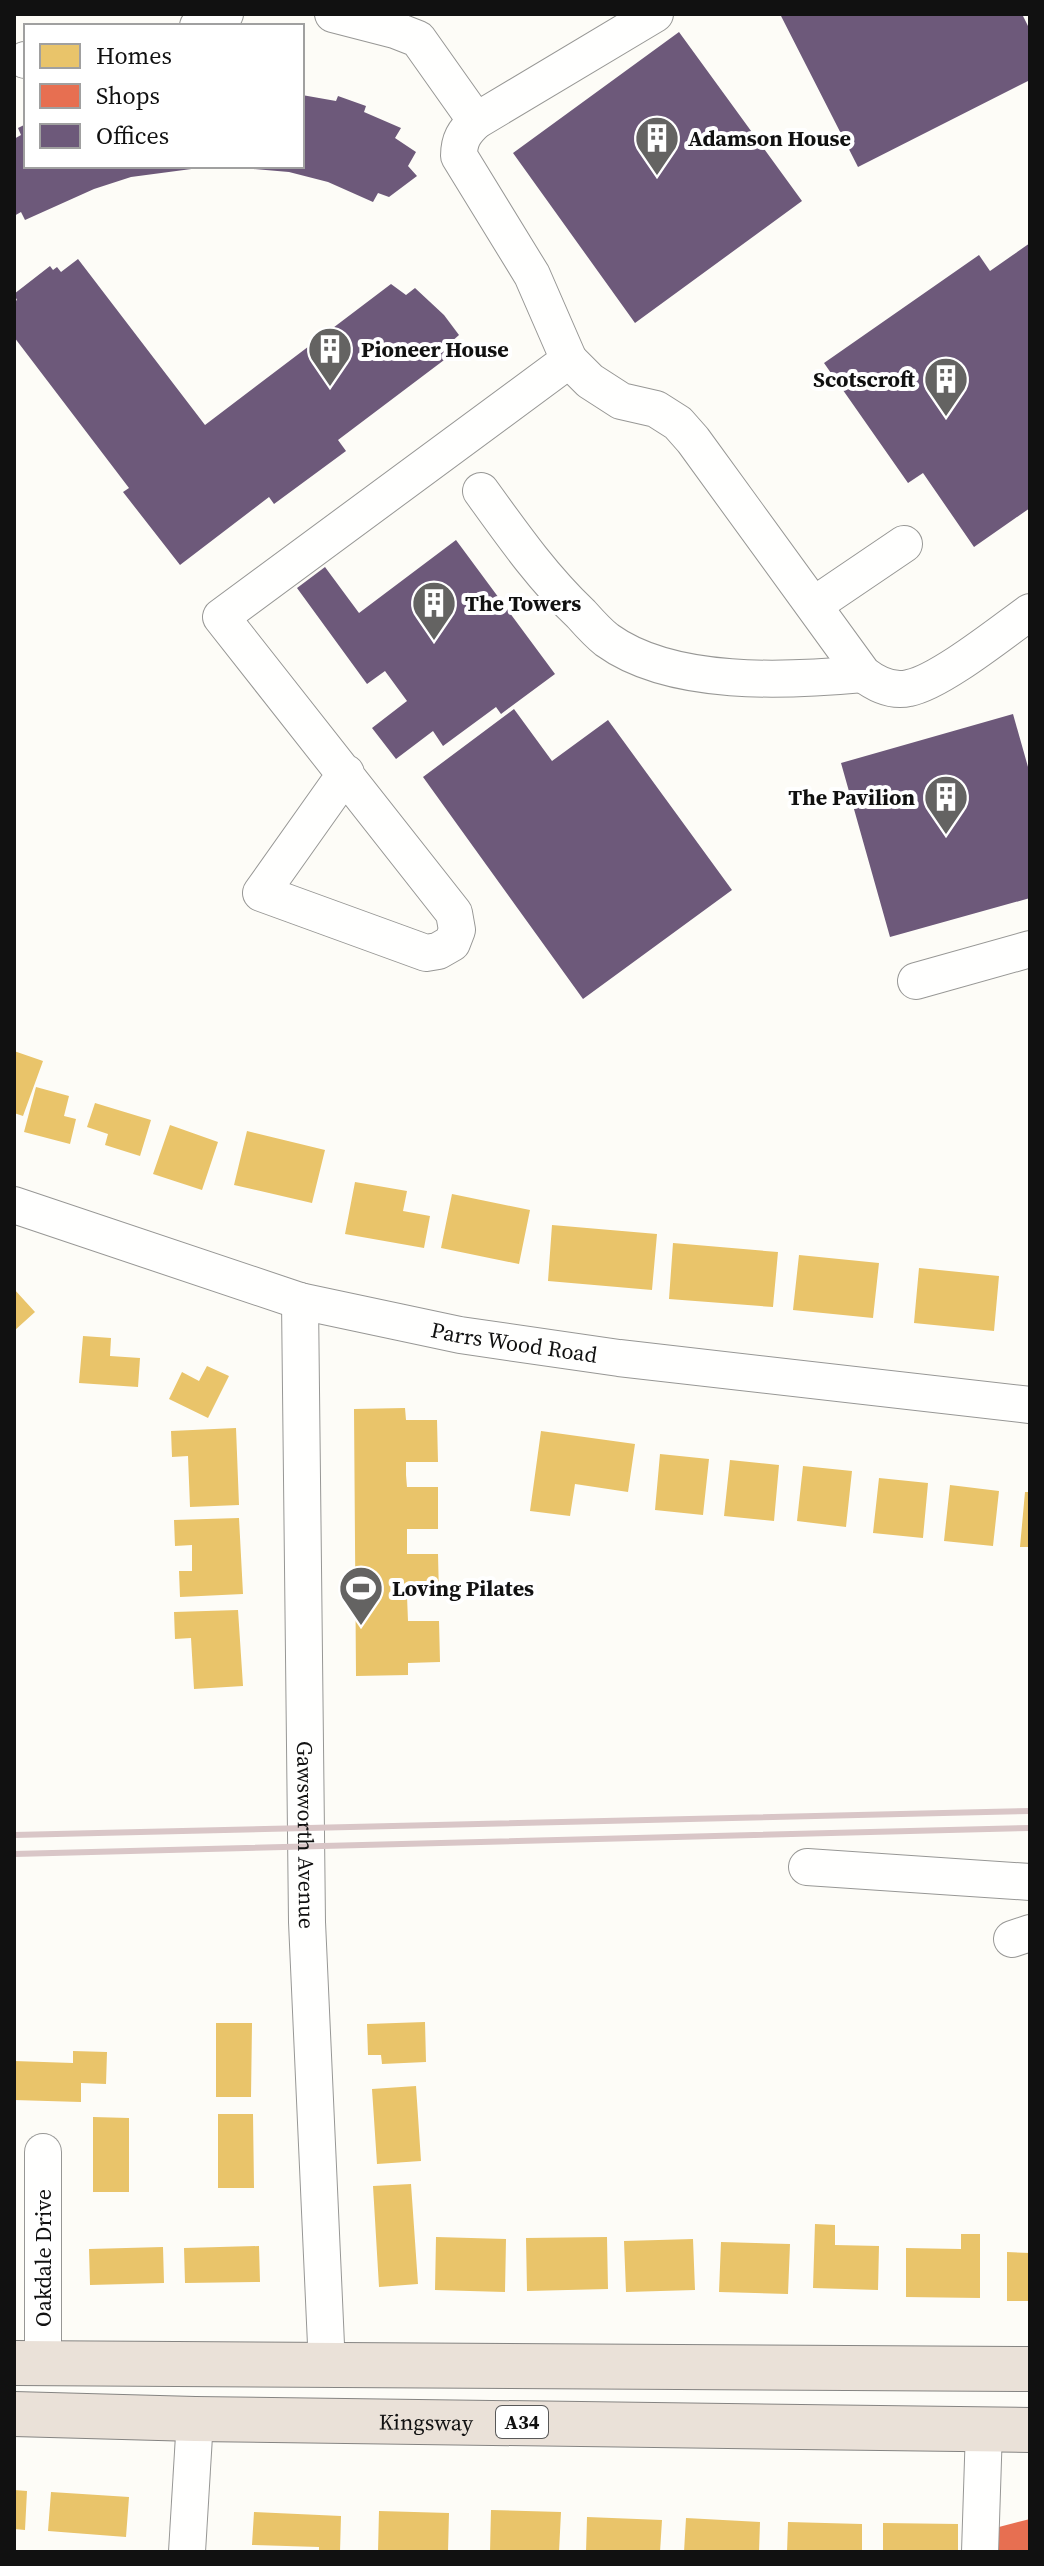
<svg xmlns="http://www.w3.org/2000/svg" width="1044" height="2566" viewBox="0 0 1044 2566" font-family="'Source Serif 4',serif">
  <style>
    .homes { fill: #e9c46a }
    .shops { fill: #e76f51 }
    .offices { fill: #6d597a }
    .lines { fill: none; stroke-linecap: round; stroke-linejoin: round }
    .minor-casing { stroke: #979795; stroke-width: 38 }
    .highway-casing { stroke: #858482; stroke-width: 46 }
    .minor { stroke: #fffffe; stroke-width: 36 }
    .highway { stroke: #eae1d8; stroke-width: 44 }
    .rail { stroke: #d9c6c7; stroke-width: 6 }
    .labels { text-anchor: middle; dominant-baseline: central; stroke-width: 8; stroke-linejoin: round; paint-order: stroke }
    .shield { fill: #fff; stroke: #585858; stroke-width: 2 }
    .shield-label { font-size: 20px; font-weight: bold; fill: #111 }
    .poi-label { font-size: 22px; font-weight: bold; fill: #111; stroke: #fff; text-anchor: start }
    .street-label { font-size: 22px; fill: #111; stroke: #fff }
  </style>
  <rect width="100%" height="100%" fill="#fdfcf7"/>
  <!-- homes -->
  <path class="homes" d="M14,1051L43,1061L23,1116L14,1113Z
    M36,1087L69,1096L64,1116L76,1119L70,1144L24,1132Z
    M95,1103L151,1120L140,1156L105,1145L108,1134L87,1127Z
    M170,1125L218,1142L202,1190L153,1174Z
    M247,1131L325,1150L312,1203L234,1185Z
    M355,1182L407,1191L403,1211L430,1216L424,1248L345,1234Z
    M452,1194L530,1210L519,1264L441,1248Z
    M552,1225L657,1234L652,1290L548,1281Z
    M673,1243L778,1252L773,1307L669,1299Z
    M799,1255L879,1263L873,1318L793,1310Z
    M919,1268L999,1276L994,1331L914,1323Z
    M14,1289L35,1312L14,1331Z
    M83,1336L111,1338L110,1356L140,1358L138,1387L79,1383Z
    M207,1366L229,1376L208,1418L169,1399L182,1372L199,1381Z
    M405,1408L406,1420H437L438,1462H406V1475L407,1487H438V1529H407V1554H438L439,1596H407L408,1621H439L440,1662L408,1663V1675L356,1676L354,1409Z
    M236,1428L239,1505L190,1507L188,1456L172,1457L171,1431Z
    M541,1431L635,1444L628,1492L575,1484L570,1516L530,1511Z
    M660,1454L709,1459L703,1515L655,1510Z
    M730,1460L779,1465L774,1521L724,1516Z
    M803,1466L852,1471L846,1527L797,1521Z
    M879,1478L928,1483L923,1538L873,1533Z
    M950,1485L999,1491L993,1546L944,1541Z
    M1025,1492H1030V1547H1020Z
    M239,1518L243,1594L180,1597L179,1571H192V1545L175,1546L174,1520Z
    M238,1610L243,1686L194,1689L191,1638L175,1639L174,1612Z
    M425,2022L426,2062L382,2064L381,2055H368L367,2024Z
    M216,2023H252L251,2097H216Z
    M73,2051L107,2052L106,2084L81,2083V2102L14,2100V2061L73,2063Z
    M416,2086L421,2161L377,2164L372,2089Z
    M218,2114H253L254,2188H218Z
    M93,2117L129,2118V2192H93Z
    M411,2184L418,2284L379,2287L373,2186Z
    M815,2224L835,2225V2245L879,2246L878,2290L813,2288Z
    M961,2234H980V2298L906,2297V2248L961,2249Z
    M436,2237L506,2239L505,2292L435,2290Z
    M607,2237L608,2289L527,2291L526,2238Z
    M693,2239L695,2290L626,2292L624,2241Z
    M721,2242L790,2244L788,2294L719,2292Z
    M259,2246L260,2282L185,2283L184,2248Z
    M163,2247L164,2283L90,2285L89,2249Z
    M1007,2252L1030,2253V2301H1007Z
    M14,2490L27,2491L25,2530L14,2529Z
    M51,2492L129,2497L126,2537L48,2531Z
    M491,2510L561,2512L559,2552H490Z
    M379,2511L449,2513L448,2552H378Z
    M254,2512L341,2516L340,2552H319V2547L252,2545Z
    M587,2517L662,2520L660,2552H586Z
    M686,2518L760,2522L759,2552H684Z
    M788,2522L862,2524V2552H787Z
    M883,2523L958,2524V2552H883Z"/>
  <!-- shops -->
  <path class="shops" d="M1030,2519V2552H988L995,2528Z"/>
  <!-- offices -->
  <path class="offices" d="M780,14H1022L1030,30V80L858,167Z
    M679,32L802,201L635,323L513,153Z
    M302,95L336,101L338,96L366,106L364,112L401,128L395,138L416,152L408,166L417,176L389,197L378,193L373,202L328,182L289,172L243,168V166H302Z
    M26,124V166H199V168L131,177L94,189L25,220L21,212L14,216V139L21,135L18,128Z
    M1030,243V508L974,547L923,473L908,483L824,363L979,255L990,271Z
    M78,259L205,425L391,284L406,295L415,288L444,315L459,335L450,343L456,351L338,440L346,451L274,504L269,497L180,565L123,492L129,488L14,337V307L16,306L14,302L17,300L14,294L50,266L53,270L57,267L61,272Z
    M456,540L555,674L501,714L496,707L443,746L433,731L396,759L372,728L407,701L385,671L367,684L297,588L325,567L359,613Z
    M514,709L552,761L608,720L732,890L583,999L423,777Z
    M1013,714L1030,774V898L890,937L841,763Z"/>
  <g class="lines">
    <!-- minor casing -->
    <g class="minor-casing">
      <g id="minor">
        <path d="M333,14L395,30L418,39L476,121"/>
        <path d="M198,26L205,25L225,14"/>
        <path d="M25,60H26"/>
        <path d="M569,360L590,381L621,401L656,409L678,423L693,440L863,674C876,684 892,692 909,688C940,682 1002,632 1030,612"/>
        <path d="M481,491C512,534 542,577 581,614C589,623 598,633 607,640C672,687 787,681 863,674"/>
        <path d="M814,605L904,544"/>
        <path d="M346,773L261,893L426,953L438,951L452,943L457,930L454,913L221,617L569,360L532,275L459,156C459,140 464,132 476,121L655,14"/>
        <path d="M916,981L1030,949"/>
        <path id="s1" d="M14,1205L300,1301L460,1335L619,1358L1030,1405"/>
        <path id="s2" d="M300,1301L307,1922L327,2367"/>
        <path d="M807,1867L1030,1882"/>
        <path d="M1012,1939L1030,1933"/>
        <path d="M43,2152V2364"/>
        <path d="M187,2552L195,2419"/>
        <path d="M980,2552L984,2429"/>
      </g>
    </g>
    <!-- highway casing -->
    <g class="highway-casing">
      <g id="highway">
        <path d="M14,2363L1030,2369"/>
        <path id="s3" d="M14,2414L195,2419L1030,2430"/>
      </g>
    </g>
    <!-- minor -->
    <use href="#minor" class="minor"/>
    <!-- highway -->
    <use href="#highway" class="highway"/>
    <!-- rail -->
    <path class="rail" d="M14,1835L1030,1811
      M14,1854L1030,1828"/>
  </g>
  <!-- icons -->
  <defs>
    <g id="building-pin" transform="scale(2.3)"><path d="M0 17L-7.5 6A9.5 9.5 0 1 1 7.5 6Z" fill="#646362" stroke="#fff"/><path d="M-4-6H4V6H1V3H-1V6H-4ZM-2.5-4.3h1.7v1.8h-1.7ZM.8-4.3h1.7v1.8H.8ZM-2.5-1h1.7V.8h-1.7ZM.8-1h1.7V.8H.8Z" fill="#fff"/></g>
    <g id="stadium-pin" transform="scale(2.3)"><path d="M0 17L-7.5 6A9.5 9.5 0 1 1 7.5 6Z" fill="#646362" stroke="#fff"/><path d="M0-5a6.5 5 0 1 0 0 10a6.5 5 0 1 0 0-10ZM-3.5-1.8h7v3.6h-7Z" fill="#fff"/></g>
  </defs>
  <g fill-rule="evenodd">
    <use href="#building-pin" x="657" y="138"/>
    <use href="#building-pin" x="330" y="349"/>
    <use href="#building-pin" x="946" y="379"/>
    <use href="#building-pin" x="434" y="603"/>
    <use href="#building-pin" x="946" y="797"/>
    <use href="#stadium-pin" x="361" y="1588"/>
  </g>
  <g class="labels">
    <!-- shield labels -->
    <rect class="shield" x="496" y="2406" width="52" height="32" rx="6"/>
    <g class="shield-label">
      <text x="522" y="2422">A34</text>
    </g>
    <!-- poi labels -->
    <g class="poi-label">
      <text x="688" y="138">Adamson House</text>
      <text x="361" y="349">Pioneer House</text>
      <text x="915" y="379" text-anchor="end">Scotscroft</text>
      <text x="465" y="603">The Towers</text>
      <text x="915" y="797" text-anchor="end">The Pavilion</text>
      <text x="392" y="1588">Loving Pilates</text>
    </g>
    <!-- street labels -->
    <g class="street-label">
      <text stroke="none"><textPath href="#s1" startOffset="520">Parrs Wood Road</textPath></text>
      <text stroke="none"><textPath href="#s2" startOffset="534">Gawsworth Avenue</textPath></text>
      <text transform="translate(43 2258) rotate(-90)">Oakdale Drive</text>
      <text stroke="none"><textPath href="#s3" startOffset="412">Kingsway</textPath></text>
    </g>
  </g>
  <!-- border -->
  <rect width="1044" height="2566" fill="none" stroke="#111111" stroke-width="32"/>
  <!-- legend -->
  <rect x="24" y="24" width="280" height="144" fill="#ffffff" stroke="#a0a0a0" stroke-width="2"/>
  <rect x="40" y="44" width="40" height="24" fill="#e9c46a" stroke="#a0a0a0" stroke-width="2"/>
  <text x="96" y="64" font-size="24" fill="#111111">Homes</text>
  <rect x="40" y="84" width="40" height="24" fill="#e76f51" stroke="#a0a0a0" stroke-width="2"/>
  <text x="96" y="104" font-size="24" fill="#111111">Shops</text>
  <rect x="40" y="124" width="40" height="24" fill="#6d597a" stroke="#a0a0a0" stroke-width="2"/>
  <text x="96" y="144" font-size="24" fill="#111111">Offices</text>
</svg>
